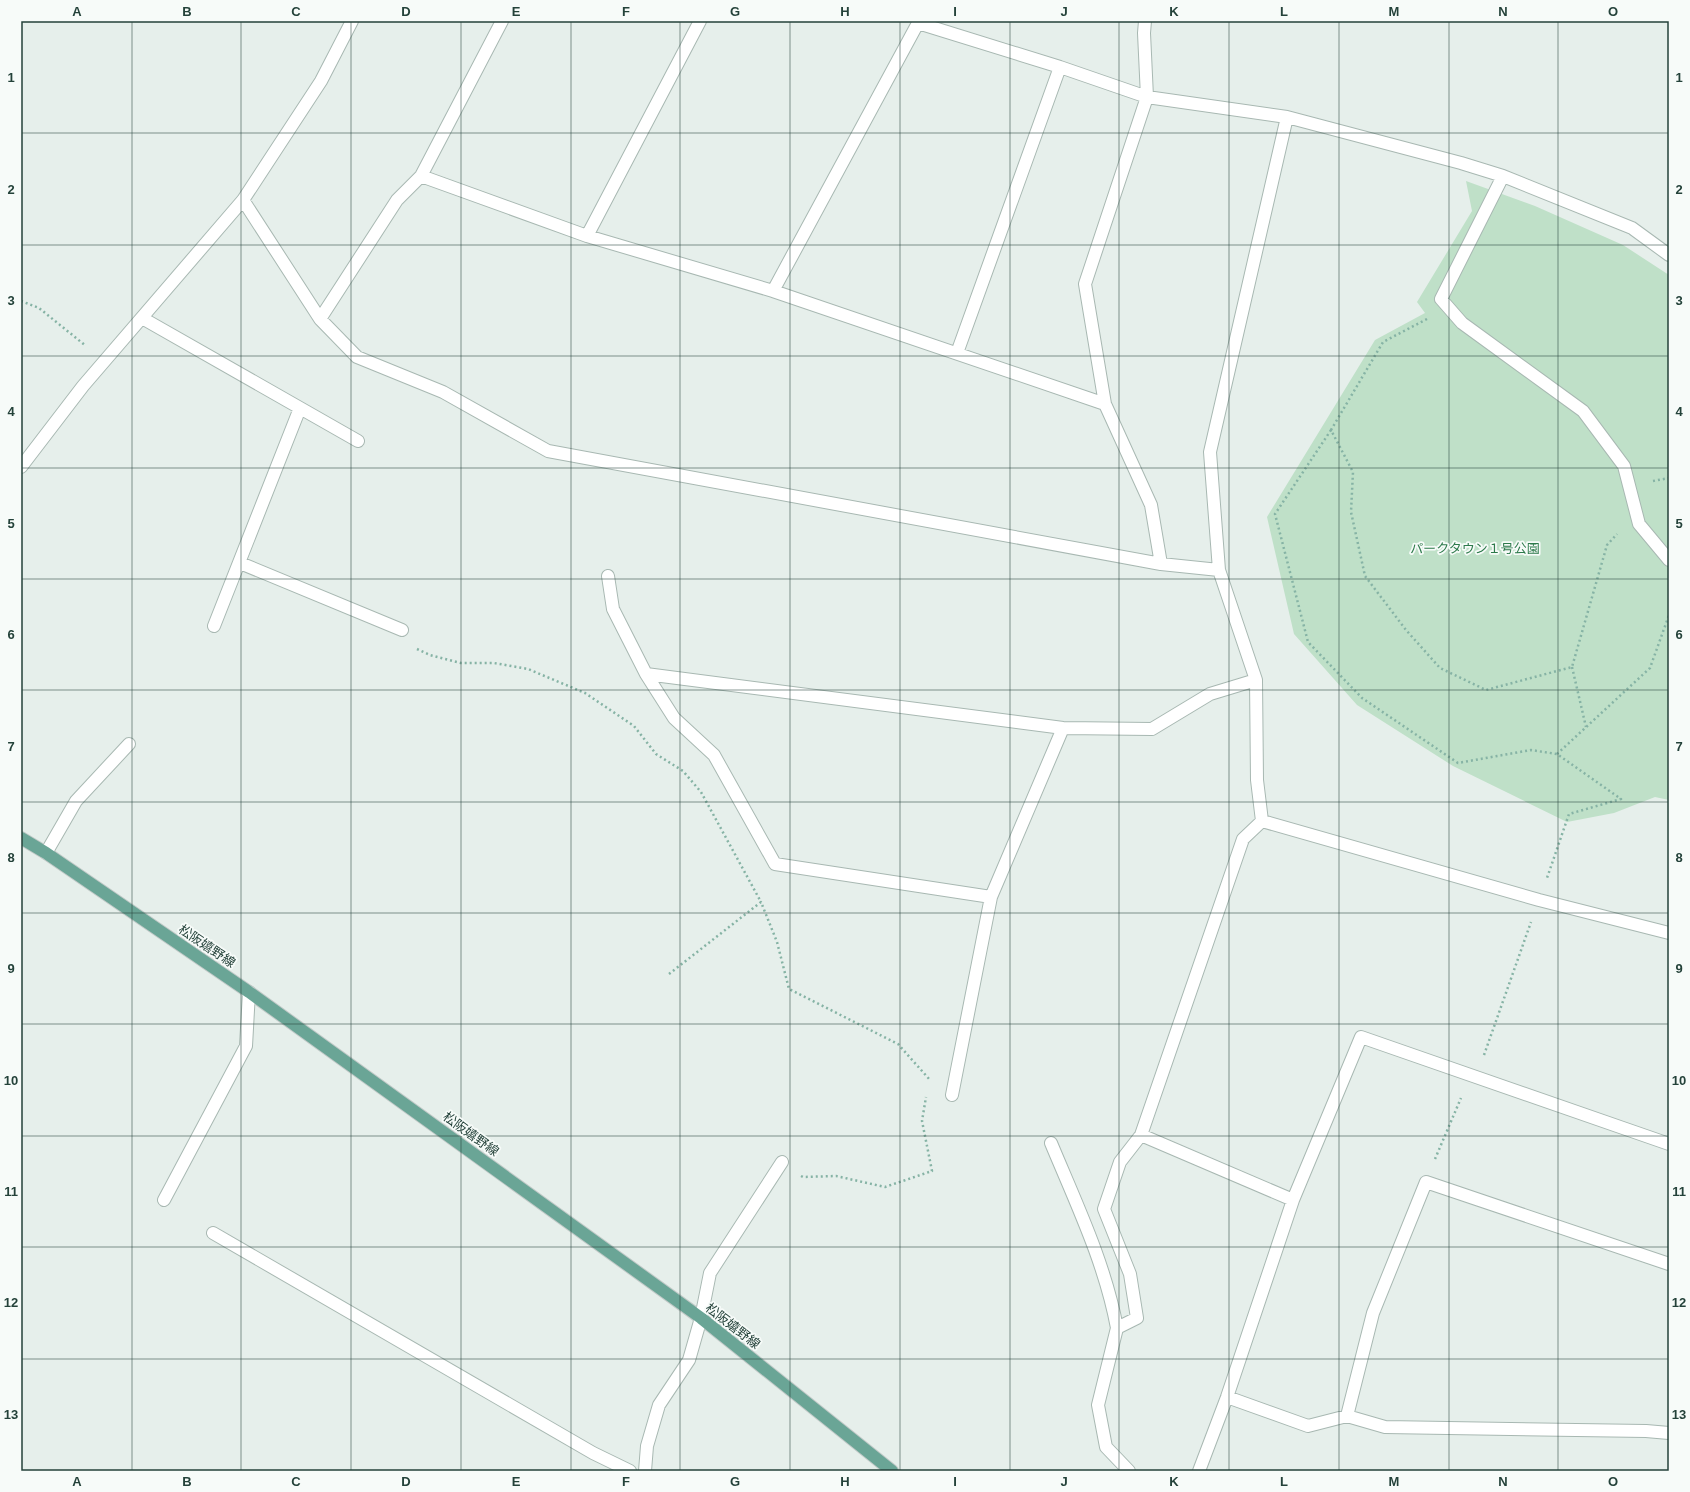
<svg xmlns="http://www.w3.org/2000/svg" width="1690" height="1492" viewBox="0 0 1690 1492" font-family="Helvetica,'Noto Sans JP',sans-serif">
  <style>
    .green { fill: #bfe0c8 }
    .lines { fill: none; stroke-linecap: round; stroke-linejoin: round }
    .minor-casing { stroke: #a8b8b2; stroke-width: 14 }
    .major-casing { stroke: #c2cac8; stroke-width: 14 }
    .path { stroke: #86b3a5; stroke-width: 2.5; stroke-dasharray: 2 3; stroke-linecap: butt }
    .minor { stroke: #fff; stroke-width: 12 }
    .major { stroke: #6aa596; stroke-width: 12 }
    .grid { fill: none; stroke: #24423a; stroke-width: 1; stroke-opacity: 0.55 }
    .labels { text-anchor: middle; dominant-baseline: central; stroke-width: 3.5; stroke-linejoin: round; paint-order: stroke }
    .park-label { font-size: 13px; fill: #2d7a4b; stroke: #f7fbf9 }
    .street-label { font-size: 13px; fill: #24423a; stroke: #f7fbf9 }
    .neatline { fill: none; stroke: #24423a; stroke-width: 1.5 }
    .grid-label { font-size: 13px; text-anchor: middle; font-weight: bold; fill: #24423a }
  </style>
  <rect width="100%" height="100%" fill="#e6efeb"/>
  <!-- green -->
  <path class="green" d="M1466,181L1535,206L1623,245L1669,275V800L1655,797L1614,813L1567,822L1453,766L1357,705L1294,634L1267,517L1375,340L1425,313L1417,302L1472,211Z"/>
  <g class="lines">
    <!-- minor casing -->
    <g class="minor-casing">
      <path id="minor" d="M700,21L587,236L773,291
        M919,21L918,23L1060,67L1147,97L1085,284L1105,404
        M1145,21L1144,33L1147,97L1287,117L1461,163L1503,176L1632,228L1669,255
        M918,23L773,291L1105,404L1151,505L1161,564L1219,570
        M421,176L587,236
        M1503,176L1441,299L1462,323L1583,411L1624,466L1639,524L1669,560
        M243,200L320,319L357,357L443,392L548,451L1161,564
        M142,318L358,441
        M320,319L397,200L421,176L502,21
        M957,353L1060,67
        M21,467L83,386L243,200L321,81L352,21
        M240,563L402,630
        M608,576L613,609L646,674
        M214,626L300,408
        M1063,728L991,897L775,864L714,755L674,718L646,674L1063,728L1152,729L1210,694L1256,680
        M1262,821L1257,780L1256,680L1219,570L1210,452L1287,117
        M1262,821L1243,839L1141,1135L1293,1200
        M1262,821L1539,900L1669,933
        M46,853L76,801L129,744
        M952,1095L991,897
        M1051,1143C1076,1203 1105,1263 1117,1328
        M164,1200L246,1046L249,992
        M213,1233L593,1453L630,1471
        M1227,1397L1308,1426L1347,1416L1373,1313L1426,1182L1669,1264
        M1347,1416L1385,1427L1646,1431L1669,1433
        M645,1471L647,1446L659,1405L689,1360L701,1318L710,1273L782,1162
        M1129,1471L1106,1447L1098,1405L1117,1328L1137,1318L1130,1274L1104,1209L1120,1162L1141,1135
        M1199,1471L1227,1397L1293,1200L1361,1037L1669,1144"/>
    </g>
    <!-- major casing -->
    <g class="major-casing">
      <path id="major" d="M21,838L46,853L249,992L701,1318L892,1471"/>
    </g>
    <!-- path -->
    <path class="path" d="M21,301L39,308L86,346
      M1427,319L1383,342L1331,430L1353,472L1351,512L1365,576L1406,630L1440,668L1486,690L1572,667L1607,545L1617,534
      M1331,430L1275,514L1308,642L1362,698L1458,763L1531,750L1557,754L1621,799L1569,814L1547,878
      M1653,481L1669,478
      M417,649L430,655L461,663H494L528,669L585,693L634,726L656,754L683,771L701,792L761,902
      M1572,667L1586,727
      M1557,754L1650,668L1669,615
      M669,974L761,902L777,942L789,989L898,1044L930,1080
      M1484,1055L1531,922
      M1435,1159L1461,1098
      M801,1176L803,1177L836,1176L885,1187L932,1171L922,1121L926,1097"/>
    <!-- minor -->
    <use href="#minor" class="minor"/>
    <!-- major -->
    <use href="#major" class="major"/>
  </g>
  <!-- grid -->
  <path class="grid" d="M132,21V1471M241,21V1471M351,21V1471M461,21V1471M571,21V1471M680,21V1471M790,21V1471M900,21V1471M1010,21V1471M1119,21V1471M1229,21V1471M1339,21V1471M1449,21V1471M1558,21V1471M21,133H1669M21,245H1669M21,356H1669M21,468H1669M21,579H1669M21,690H1669M21,802H1669M21,913H1669M21,1024H1669M21,1136H1669M21,1247H1669M21,1359H1669"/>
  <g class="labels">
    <!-- park labels -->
    <g class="park-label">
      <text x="1475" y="548">パークタウン１号公園</text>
    </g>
    <!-- street labels -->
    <g class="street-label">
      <text transform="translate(207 946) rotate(34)">松阪嬉野線</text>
      <text transform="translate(471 1134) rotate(36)">松阪嬉野線</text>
      <text transform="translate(733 1326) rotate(38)">松阪嬉野線</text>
    </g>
  </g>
  <!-- border -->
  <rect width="1690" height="1492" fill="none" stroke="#f7fbf9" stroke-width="44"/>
  <rect x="22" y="22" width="1646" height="1448" class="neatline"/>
  <g class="grid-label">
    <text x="77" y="16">A</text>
    <text x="187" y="16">B</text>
    <text x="296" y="16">C</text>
    <text x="406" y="16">D</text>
    <text x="516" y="16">E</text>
    <text x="626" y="16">F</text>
    <text x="735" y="16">G</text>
    <text x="845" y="16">H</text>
    <text x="955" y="16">I</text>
    <text x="1064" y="16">J</text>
    <text x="1174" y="16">K</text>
    <text x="1284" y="16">L</text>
    <text x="1394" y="16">M</text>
    <text x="1503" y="16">N</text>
    <text x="1613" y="16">O</text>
    <text x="11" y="82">1</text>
    <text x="1679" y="82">1</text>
    <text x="11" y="194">2</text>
    <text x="1679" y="194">2</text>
    <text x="11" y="305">3</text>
    <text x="1679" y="305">3</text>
    <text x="11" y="416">4</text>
    <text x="1679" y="416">4</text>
    <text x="11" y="528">5</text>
    <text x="1679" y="528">5</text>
    <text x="11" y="639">6</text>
    <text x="1679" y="639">6</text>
    <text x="11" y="751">7</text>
    <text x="1679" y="751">7</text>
    <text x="11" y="862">8</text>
    <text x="1679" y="862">8</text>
    <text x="11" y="973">9</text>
    <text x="1679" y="973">9</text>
    <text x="11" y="1085">10</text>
    <text x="1679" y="1085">10</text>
    <text x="11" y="1196">11</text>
    <text x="1679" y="1196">11</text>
    <text x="11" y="1307">12</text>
    <text x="1679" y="1307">12</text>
    <text x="11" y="1419">13</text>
    <text x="1679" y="1419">13</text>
    <text x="77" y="1486">A</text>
    <text x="187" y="1486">B</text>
    <text x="296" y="1486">C</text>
    <text x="406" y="1486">D</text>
    <text x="516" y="1486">E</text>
    <text x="626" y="1486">F</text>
    <text x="735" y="1486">G</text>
    <text x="845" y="1486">H</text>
    <text x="955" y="1486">I</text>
    <text x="1064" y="1486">J</text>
    <text x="1174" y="1486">K</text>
    <text x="1284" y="1486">L</text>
    <text x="1394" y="1486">M</text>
    <text x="1503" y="1486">N</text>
    <text x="1613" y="1486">O</text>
  </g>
</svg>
